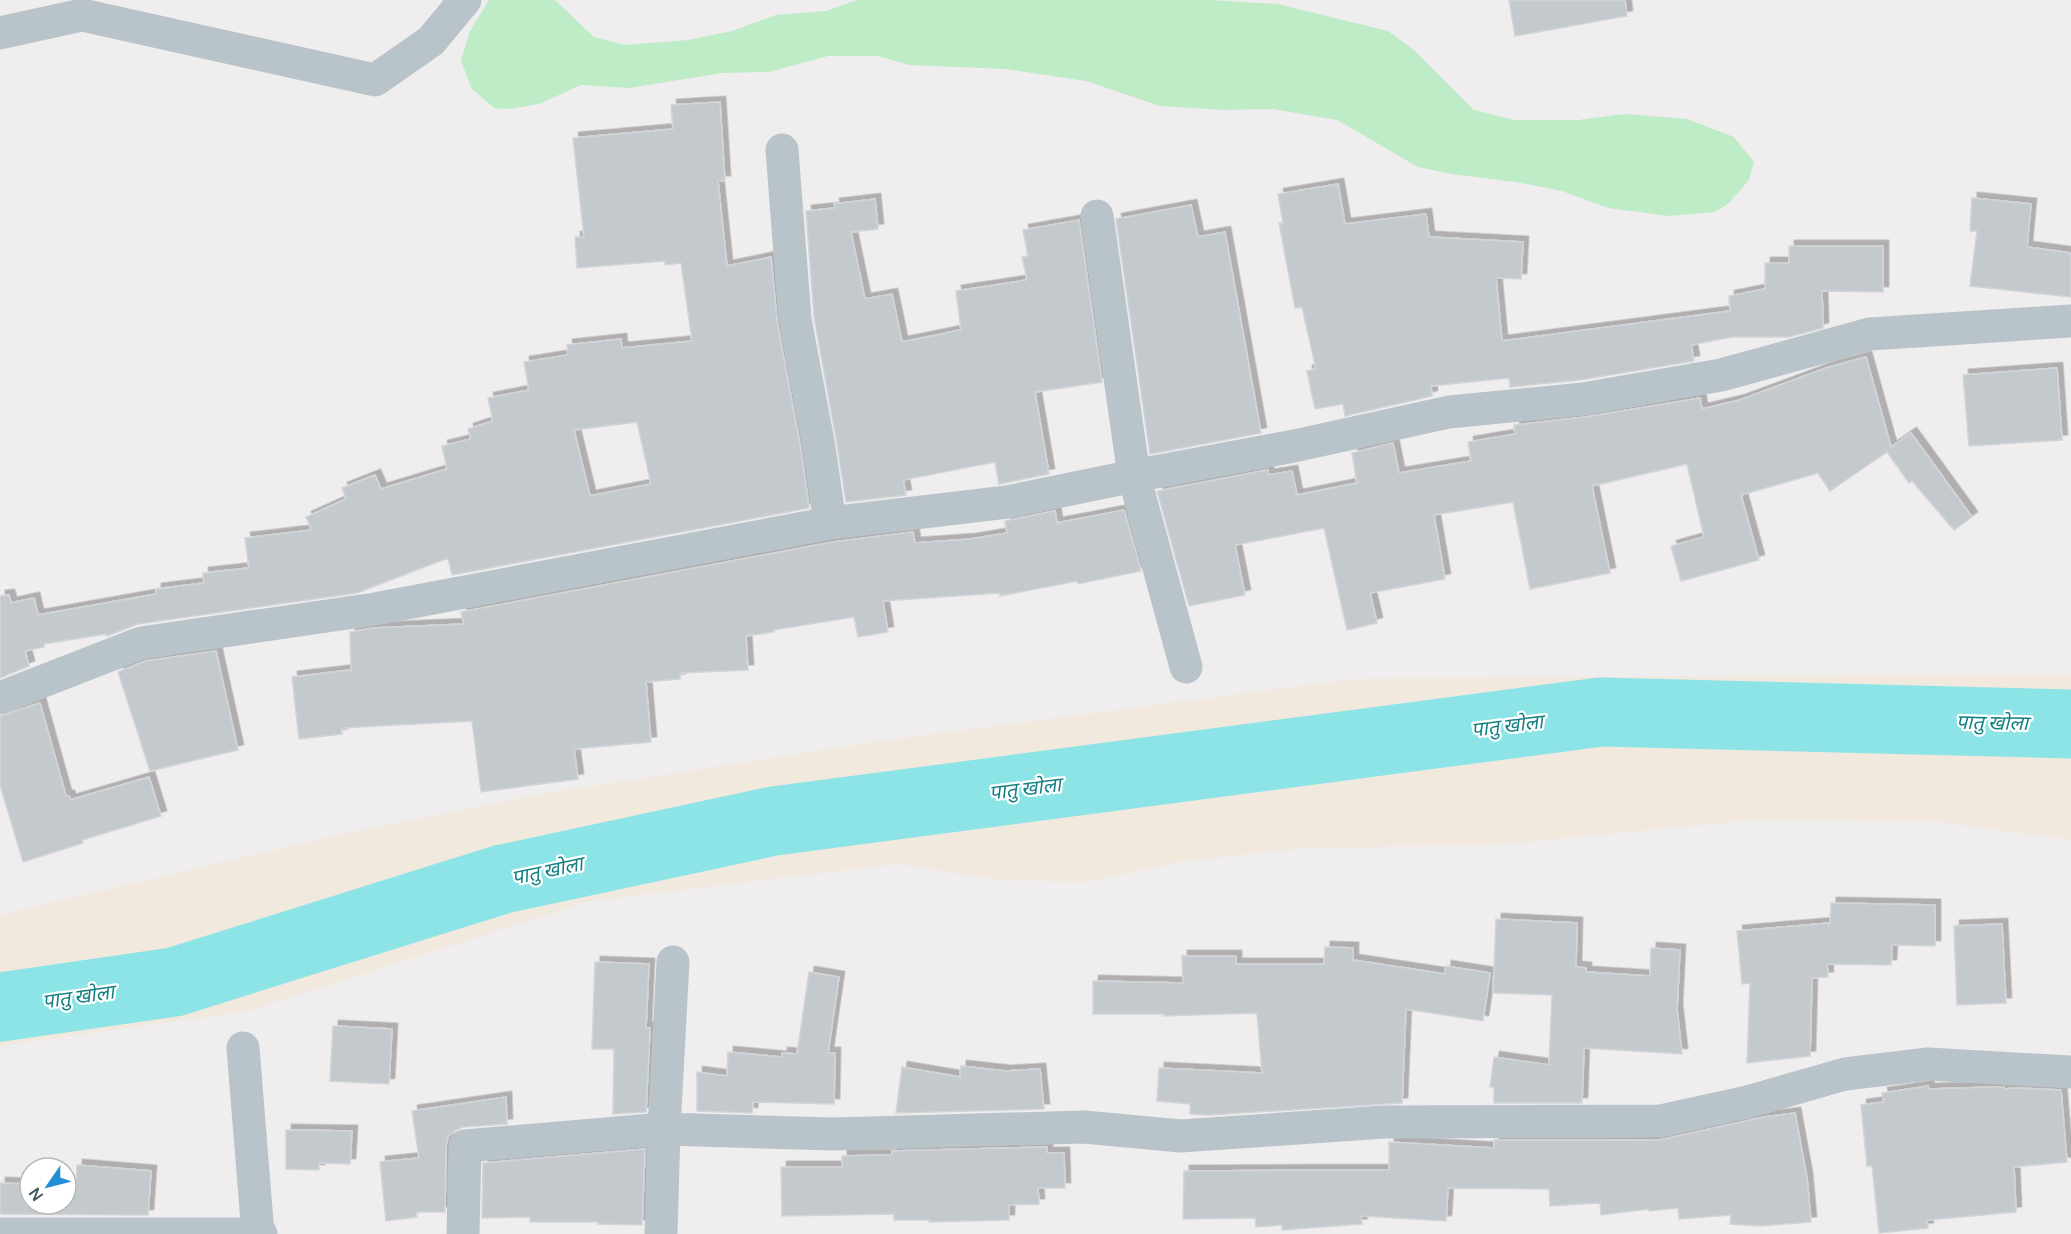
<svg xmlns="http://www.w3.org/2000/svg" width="2071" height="1234" viewBox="0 0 2071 1234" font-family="Manrope,'Noto Sans Devanagari',sans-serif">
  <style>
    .green { fill: #bdecc7 }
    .sand { fill: #f1e8de }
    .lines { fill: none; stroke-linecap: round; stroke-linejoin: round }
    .river { stroke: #8ce4e7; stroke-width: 69 }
    .building { fill: #c4c9cd; stroke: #d1d5d9; stroke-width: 1.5; fill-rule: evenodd; filter: url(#shadow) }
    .minor { stroke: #b9c4ca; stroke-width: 33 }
    .labels { text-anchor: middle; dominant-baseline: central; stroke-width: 4.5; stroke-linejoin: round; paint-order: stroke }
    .water-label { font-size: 20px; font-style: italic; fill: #127f83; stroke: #fff }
  </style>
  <defs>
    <filter id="shadow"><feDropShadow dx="5.5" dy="-5.5" stdDeviation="0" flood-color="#0004"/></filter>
  </defs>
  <rect width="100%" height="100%" fill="#f0edee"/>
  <!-- green -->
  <path class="green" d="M489,0H555L594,37L625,45L688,40L732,31L776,15L826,11L857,0H1210L1278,4L1388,31L1414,50L1474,110L1514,120H1578L1624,114L1687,119L1734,137L1754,162L1749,180L1728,204L1715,212L1669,216L1608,208L1562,191L1516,182L1451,174L1418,167L1337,120L1273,109L1225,110L1160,106L1086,81L1006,69L909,65L878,56H828L769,72L722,73L629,88L581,85L539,104L509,109L494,108L472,89L461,61L470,31Z"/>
  <!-- sand -->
  <path class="sand" d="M1955,674H2071V840L1940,822L1754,820L1495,845L1302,848L1179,862L1088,882L998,880L898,864L590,901L248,1011L0,1046V915L329,837L542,794L888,740L1353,679Z"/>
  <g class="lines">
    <!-- river -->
    <path class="river" d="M0,1007L174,982L503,879L774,821L1601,712L2071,724"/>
  </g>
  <!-- building -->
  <path class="building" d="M1509,0H1625L1627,16L1515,36Z
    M720,102L725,181H718L727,266L771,257L777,322L801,450L809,508L452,575L448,558L357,593L138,624L107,636L106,634L44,644V647L25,651L29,666L0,678V596L9,595L11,603L34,598L38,615L156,594V589L204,583L203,573L249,568L245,538L312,530L306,517L346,499L342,488L375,475L381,489L447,469L442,446L471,439L468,429L493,421L488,398L529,390L524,362L568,355L567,345L621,339L622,348L692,341L681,263L665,265V261L577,268L575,237H584L573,138L673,129L671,105ZM637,422L651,484L590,496L574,430Z
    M1338,184L1345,224L1426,214L1429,237L1523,242L1521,279L1496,278L1502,341L1730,311L1729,296L1765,289V263H1789V246H1883V292L1822,291L1823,328L1789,337H1732L1691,345L1694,361L1580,380L1510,387L1509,378L1431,386L1432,396L1345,416L1343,404L1315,409L1307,371L1316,369L1302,307L1295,308L1279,223H1283L1278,194Z
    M1972,198L2031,204L2027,247L2071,253V297L1970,286L1977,231H1970Z
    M875,199L878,229L851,232L865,299L892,294L902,342L961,330L956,291L1027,280L1022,257L1028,256L1023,230L1079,220L1102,382L1035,392L1049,474L999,484L995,462L903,480L906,495L846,502L837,444L814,317L806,211L835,208L834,204Z
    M1191,205L1198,237L1225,232L1261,433L1150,454L1116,219Z
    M1866,357L1891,447L1911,433L1972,517L1954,530L1912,481L1909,483L1887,452L1830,491L1818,473L1741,495L1759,560L1681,581L1671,546L1704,537L1687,464L1592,486L1610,573L1530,589L1513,502L1434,515L1445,579L1370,593L1377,623L1347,630L1324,528L1235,545L1245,595L1189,606L1157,491L1268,470V475L1292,471L1297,495L1357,483L1352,453L1393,443L1399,473L1471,461L1468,442L1515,434L1514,425L1586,417L1700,398L1702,409L1740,400L1826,368Z
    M2057,368L2062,440L1969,446L1963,375Z
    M1124,510L1141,571L1078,584L1077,581L1000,596V593L883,601L888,632L858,637L854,617L773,630L774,632L746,636L748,670L680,673V679L646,682L651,742L574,749L578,779L481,792L472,721L341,728L342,734L299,739L292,677L351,670L350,632L374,628L464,624L461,612L833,542L913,532L915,543L971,539L1007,533L1005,521L1055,511L1057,523Z
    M216,651L238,750L150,771L118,672L146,661Z
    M40,703L66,796H69L70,800L149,777L161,816L82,840L83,843L23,862L0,785V716Z
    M1831,903L1935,905V946L1892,945L1891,965L1827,964L1828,977L1812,978L1810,1056L1747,1063L1750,983L1742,984L1737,931L1830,923Z
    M1496,919L1577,923L1576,967L1586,968V972L1650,976L1651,948L1680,950L1677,1009L1682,1054L1584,1048L1582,1103H1494V1087H1490L1494,1057L1549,1065L1552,995L1493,993Z
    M2002,924L2006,1003L1957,1005L1954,926Z
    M1325,947L1353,948V960L1445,974L1446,966L1490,973L1483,1021L1406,1009L1402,1103L1209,1115L1190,1114V1104L1157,1101L1159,1068L1262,1073L1257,1013L1163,1016L1164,1014H1093V981L1183,983L1182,956H1236V964H1324Z
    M595,962L649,964L646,1028H650L646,1112L613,1114L614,1049H592Z
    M809,972L839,977L828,1053H835L834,1104L753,1102L752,1113L697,1111V1072L727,1076L728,1052L782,1057V1053L797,1054Z
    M333,1026L392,1029L389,1084L330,1081Z
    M961,1066L1006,1071L1040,1069L1044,1109L896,1113L902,1067L960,1077Z
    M1928,1086L1929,1089L1996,1087H2004V1089L2016,1088L2061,1090L2067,1162L2014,1167L2016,1212L1927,1220L1928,1228L1879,1233L1872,1166H1867L1861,1105L1884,1102L1882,1093Z
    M506,1097L507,1124L463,1127L454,1131L448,1137L446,1146L445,1212H416L417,1217L386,1221L380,1162L419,1158L412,1111Z
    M1795,1113L1807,1178L1811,1222L1759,1226L1730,1224L1731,1215L1679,1219L1678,1208L1649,1211V1209L1601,1215L1600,1203L1550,1206L1549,1189L1448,1188L1446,1221L1361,1216L1362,1224L1282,1230V1225L1256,1227L1255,1218L1183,1219L1184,1171L1389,1170V1142L1494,1148V1140H1660L1764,1117Z
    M286,1130L352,1131L350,1164L319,1163V1170L286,1169Z
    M1047,1147V1153H1064L1065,1188H1038L1039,1204L1009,1205V1220L929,1222V1220H894V1214L782,1216L781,1167H842V1156L892,1155V1151Z
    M645,1149L642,1225L598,1224V1222H530V1217L482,1218L483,1163Z
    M77,1165L151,1171L148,1215L0,1214V1183L30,1184V1204H66V1186H76Z"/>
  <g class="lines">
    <!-- minor -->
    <path class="minor" d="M0,33L82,15L375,80L431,41L465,0
      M782,150L795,319L819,447L830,523
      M1097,216L1134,476L1186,667
      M0,698L141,643L375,609L830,523L1007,502L1134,476L1294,446L1449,412L1583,399L1721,375L1870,334L2071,321
      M243,1048L258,1234
      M0,1234H261
      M463,1234L465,1146L664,1129L833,1134L1084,1127L1181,1136L1384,1122L1660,1121L1747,1102L1845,1074L1928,1064L2071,1072
      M661,1234L664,1129L673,962"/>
  </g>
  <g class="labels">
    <!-- water labels -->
    <g class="water-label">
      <text transform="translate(1992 722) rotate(1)">पातु खोला</text>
      <text transform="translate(1507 725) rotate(-7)">पातु खोला</text>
      <text transform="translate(1025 788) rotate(-7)">पातु खोला</text>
      <text transform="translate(547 870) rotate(-12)">पातु खोला</text>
      <text transform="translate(78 996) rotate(-8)">पातु खोला</text>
    </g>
  </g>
  <!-- north arrow -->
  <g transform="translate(48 1186) rotate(235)"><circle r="28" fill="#ffffff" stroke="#b5bbbd" stroke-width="1.5"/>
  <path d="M0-4.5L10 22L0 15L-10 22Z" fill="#218ed6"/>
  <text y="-9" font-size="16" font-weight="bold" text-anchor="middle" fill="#46545a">N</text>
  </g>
</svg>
